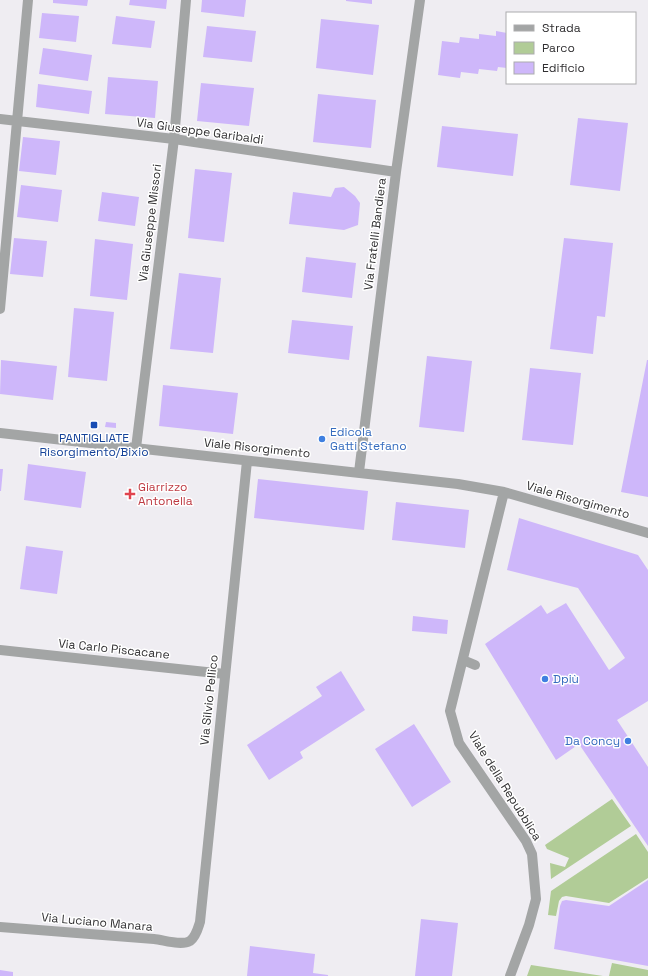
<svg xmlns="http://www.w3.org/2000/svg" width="648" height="976" viewBox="0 0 648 976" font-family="'Space Grotesk',sans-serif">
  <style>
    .green { fill: #b1cc97 }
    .building { fill: #ceb7fa }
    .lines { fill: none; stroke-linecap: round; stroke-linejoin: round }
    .minor { stroke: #a3a5a5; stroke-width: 10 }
    .transit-dot { fill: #1a4fb4; stroke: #fff; stroke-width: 1.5 }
    .shop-dot { fill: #3f7fe0; stroke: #fff; stroke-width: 1.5 }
    .health-dot { fill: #e0444e; stroke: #fff; stroke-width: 1.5 }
    .labels { text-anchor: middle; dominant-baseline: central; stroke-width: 3; stroke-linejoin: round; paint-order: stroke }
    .street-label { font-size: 12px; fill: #302f31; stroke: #fff }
    .shop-label { font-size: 12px; fill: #366cbe; stroke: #fff; text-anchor: start }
    .transit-label { font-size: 12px; fill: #164399; stroke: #fff }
    .health-label { font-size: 12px; fill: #be3a42; stroke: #fff; text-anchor: start }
  </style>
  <rect width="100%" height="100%" fill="#efedf2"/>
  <!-- green -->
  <path class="green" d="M612,799L631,826L551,879L550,863L565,867L569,858L547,849L545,845Z
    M636,834L648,852V878L609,903L566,896L562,897L559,901L556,916L548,915L551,891Z
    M612,963L648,970V976H609Z
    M531,965L603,976H527Z"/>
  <!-- building -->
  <path class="building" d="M53,0H88L87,6L53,3Z
    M130,0H167L166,9L129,5Z
    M202,0H246L244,17L201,12Z
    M346,0H372V4L346,1Z
    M42,13L79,16L76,42L39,38Z
    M116,16L155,21L151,48L112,44Z
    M321,19L379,25L373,75L316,68Z
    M207,26L256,31L252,62L203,57Z
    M496,31L507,33V68L498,67L497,71L479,69L478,74L461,72L460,78L438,75L442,41L459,43L460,37L479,39V34L496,36Z
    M43,48L92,55L88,81L39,74Z
    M108,77L158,81L155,118L105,114Z
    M201,83L254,88L249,126L197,121Z
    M38,84L92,91L89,114L36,107Z
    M318,94L376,100L371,148L313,142Z
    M578,118L628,123L620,191L570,185Z
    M442,126L518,134L513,176L437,167Z
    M23,137L60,141L56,175L19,171Z
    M195,169L232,173L224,242L188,238Z
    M21,185L62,190L58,222L17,217Z
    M344,187L355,196L360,203L358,225L344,230L289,224L293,192L331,197L335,188Z
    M102,192L139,197L135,226L98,221Z
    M14,238L47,241L43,277L10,274Z
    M564,238L613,243L605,317L597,316L593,354L550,349Z
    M95,239L133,244L127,300L90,296Z
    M306,257L356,263L352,298L302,292Z
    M179,273L221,278L213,353L170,349Z
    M74,308L114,312L107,381L68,377Z
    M292,320L353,326L349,360L288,353Z
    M427,356L472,361L464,432L419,427Z
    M1,360L57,366L53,400L0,394Z
    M647,360H648V497L621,492Z
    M530,368L581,373L573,445L522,440Z
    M163,385L238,393L233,434L159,426Z
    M106,422L116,423V428L105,427Z
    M28,464L86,472L81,508L24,500Z
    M0,469H3L1,491H0Z
    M258,479L368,491L364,530L254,518Z
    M396,502L469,510L465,548L392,540Z
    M519,518L638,555L648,570V701L617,720L648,767V846L579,744L556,760L485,644L541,605L547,614L566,603L609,670L625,658L578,588L507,570Z
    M26,546L63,551L57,594L20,589Z
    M413,616L448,620L447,634L412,631Z
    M341,671L365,710L300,752L303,758L269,780L247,745L322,696L316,687Z
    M414,724L451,782L412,807L375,749Z
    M648,880V966L554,949L560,906L562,901L566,900L609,906Z
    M421,919L458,923L452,976H415Z
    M250,946L315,954L313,973L328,975V976H247Z
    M0,970L13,972V976H0Z"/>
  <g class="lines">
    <!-- minor -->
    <path class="minor" d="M0,119L174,139L396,172
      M0,309L28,0
      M0,433L458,484L504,492L648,533
      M136,448L174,139L186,0
      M359,472L396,172L420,0
      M504,492L450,711L459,743L526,841L532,854L536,899L529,925L510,976
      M0,650L225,674
      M463,660L475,665
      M0,927C51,931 103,935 154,939C164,940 181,946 190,941C196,937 198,928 200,922L247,461"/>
  </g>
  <!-- markers -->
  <rect class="transit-dot" x="90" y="421" width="8" height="8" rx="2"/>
  <g class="shop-dot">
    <circle cx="322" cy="439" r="4"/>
    <circle cx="545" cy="679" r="4"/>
    <circle cx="628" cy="741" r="4"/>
  </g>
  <path class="health-dot" d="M128 488h4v4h4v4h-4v4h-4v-4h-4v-4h4z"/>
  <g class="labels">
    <!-- street labels -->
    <g class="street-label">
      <text transform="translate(200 131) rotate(8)">Via Giuseppe Garibaldi</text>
      <text transform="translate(150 223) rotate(-83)">Via Giuseppe Missori</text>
      <text transform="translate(375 234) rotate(-83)">Via Fratelli Bandiera</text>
      <text transform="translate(257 448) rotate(6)">Viale Risorgimento</text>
      <text transform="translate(578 500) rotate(16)">Viale Risorgimento</text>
      <text transform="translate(114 649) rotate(6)">Via Carlo Piscacane</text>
      <text transform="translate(209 700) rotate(-84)">Via Silvio Pellico</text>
      <text transform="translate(505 786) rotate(58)">Viale della Repubblica</text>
      <text transform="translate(97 922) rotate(5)">Via Luciano Manara</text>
    </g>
    <!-- shop labels -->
    <g class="shop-label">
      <text x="330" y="432">Edicola<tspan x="330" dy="14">Gatti Stefano</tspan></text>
      <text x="553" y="679">Dpiù</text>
      <text x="620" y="741" text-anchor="end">Da Concy</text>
    </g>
    <!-- transit labels -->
    <g class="transit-label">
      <text x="94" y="438">PANTIGLIATE<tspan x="94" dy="14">Risorgimento/Bixio</tspan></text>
    </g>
    <!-- health labels -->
    <g class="health-label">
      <text x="138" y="487">Giarrizzo<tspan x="138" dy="14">Antonella</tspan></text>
    </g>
  </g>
  <!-- legend -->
  <rect x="506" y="12" width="130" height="72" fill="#ffffff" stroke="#acacad"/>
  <rect x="514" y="25" width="20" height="6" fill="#a3a5a5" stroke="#acacad"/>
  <text x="542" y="32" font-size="12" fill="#302f31">Strada</text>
  <rect x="514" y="42" width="20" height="12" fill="#b1cc97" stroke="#acacad"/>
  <text x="542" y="52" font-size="12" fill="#302f31">Parco</text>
  <rect x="514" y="62" width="20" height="12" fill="#ceb7fa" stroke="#acacad"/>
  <text x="542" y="72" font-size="12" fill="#302f31">Edificio</text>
</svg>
